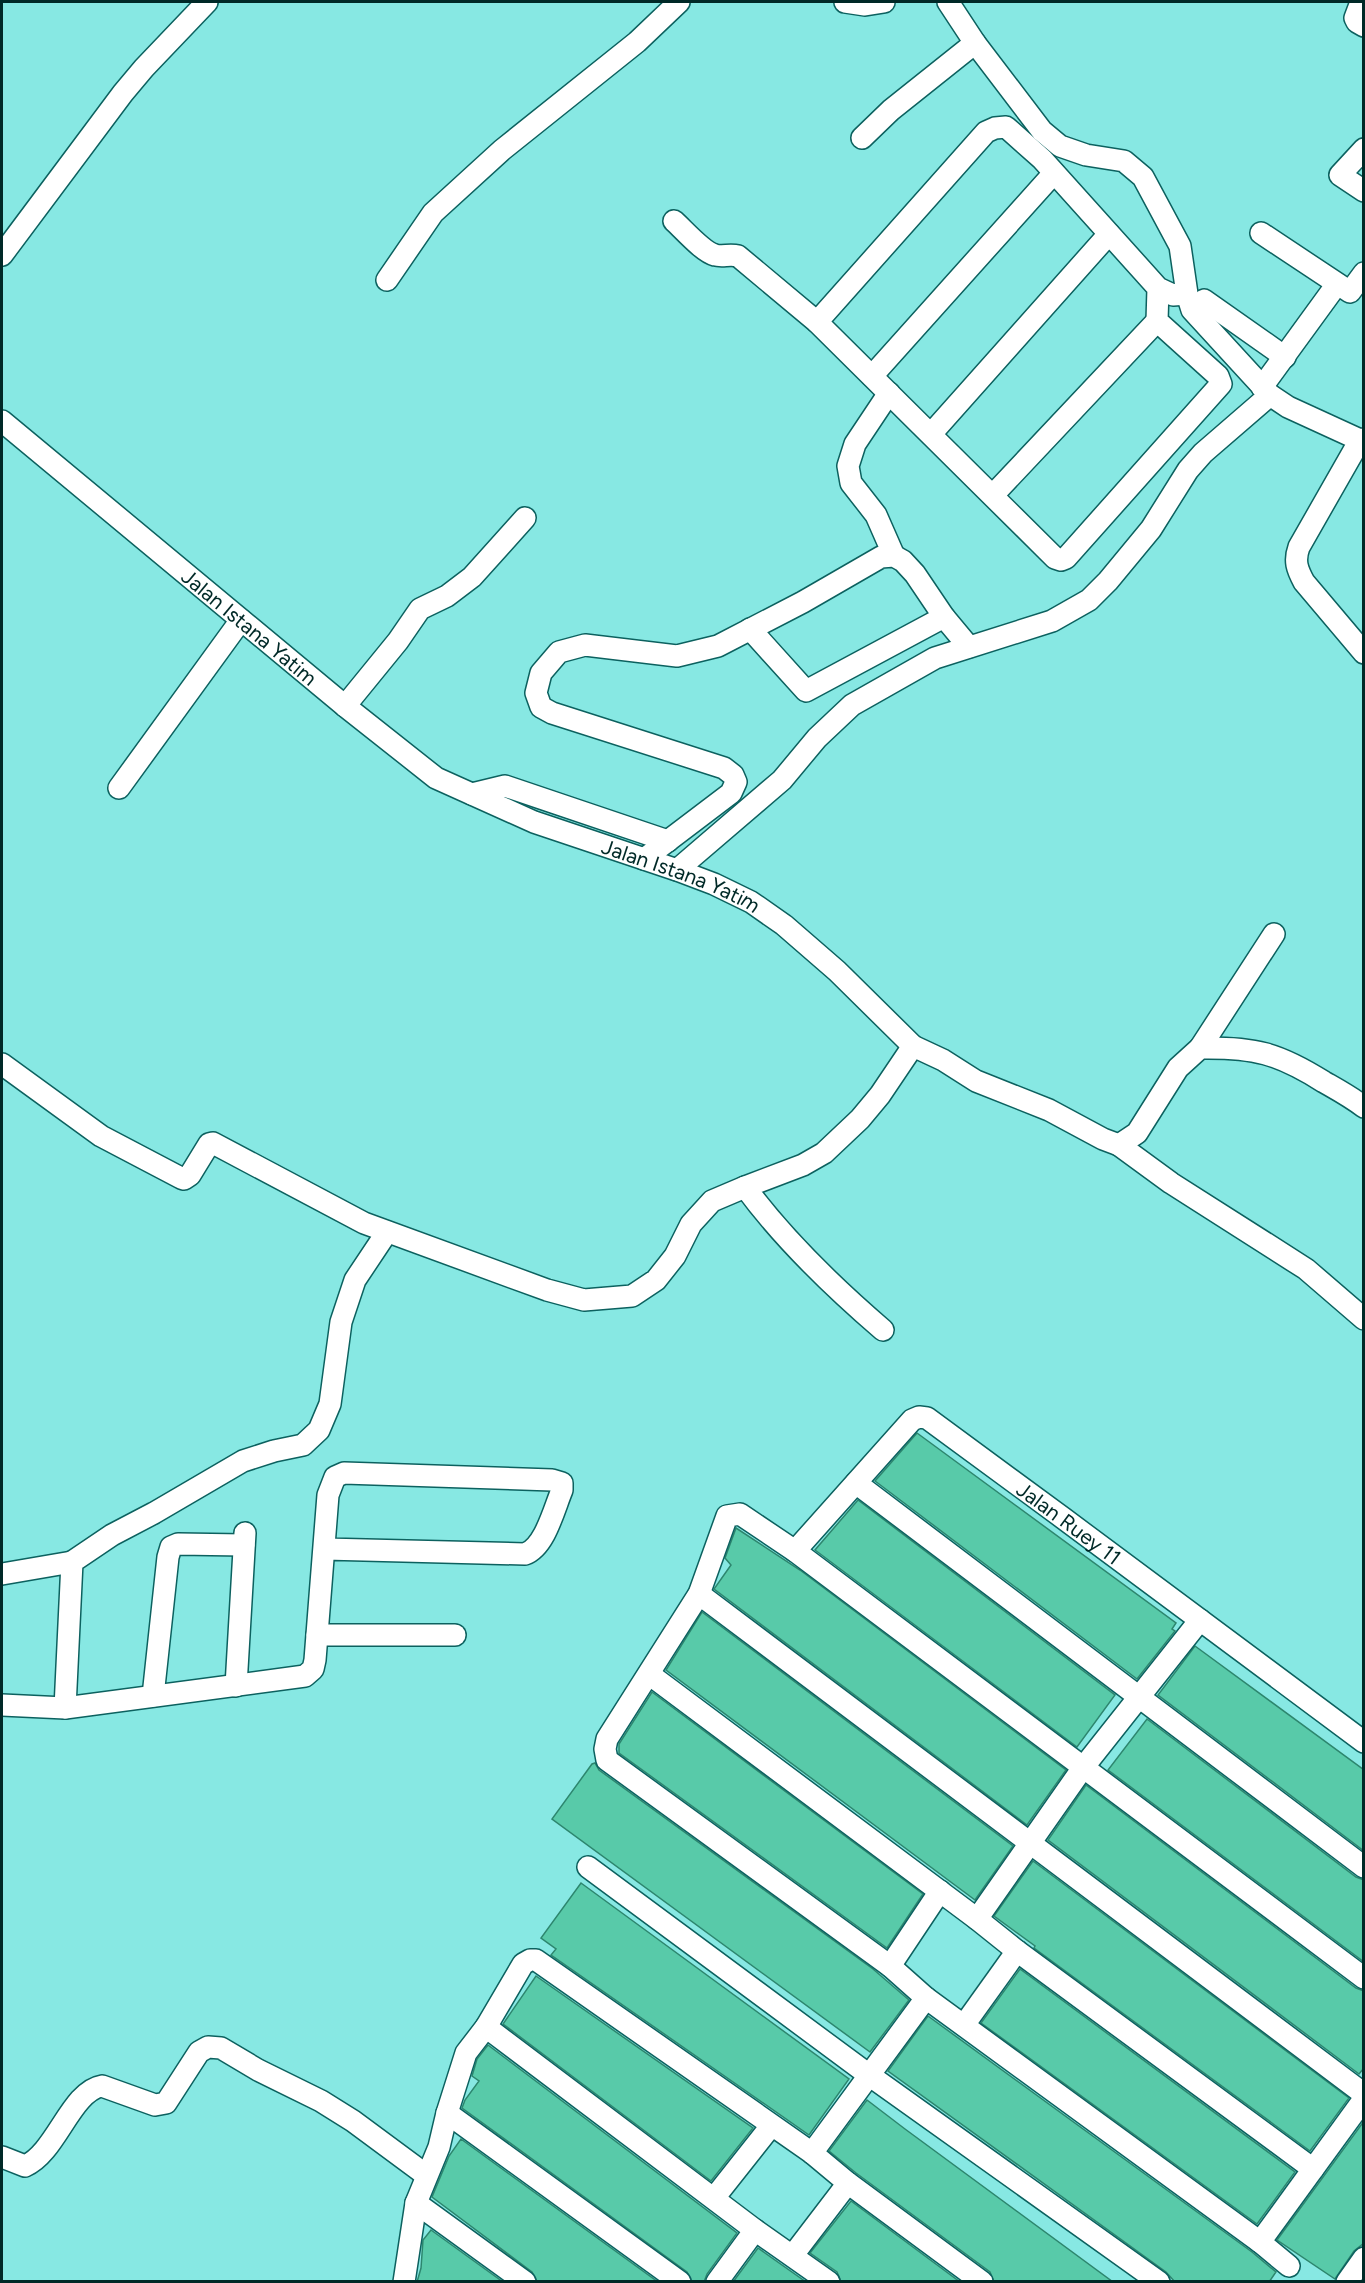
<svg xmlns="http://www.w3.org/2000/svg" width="1365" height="2283" viewBox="0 0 1365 2283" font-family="Figtree,sans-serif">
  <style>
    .building { fill: #58caa9; stroke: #2d866e; stroke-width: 1.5 }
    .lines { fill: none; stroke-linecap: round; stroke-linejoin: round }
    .minor-casing { stroke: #0c615f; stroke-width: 24 }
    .minor { stroke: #fff; stroke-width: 21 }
    .labels { text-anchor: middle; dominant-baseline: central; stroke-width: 4.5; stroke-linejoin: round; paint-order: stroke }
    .street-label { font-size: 21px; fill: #002927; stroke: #87e8e3 }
  </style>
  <rect width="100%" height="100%" fill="#87e8e3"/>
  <!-- building -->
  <path class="building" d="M917,1433L1176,1623L1172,1629L1175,1631L1137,1679L875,1481Z
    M858,1500L1115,1695L1077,1747L815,1550Z
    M736,1528L800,1570L1066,1770L1027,1825L714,1589L731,1565L725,1558Z
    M702,1612L1013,1846L975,1900L666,1670Z
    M1195,1646L1364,1770V1851L1158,1695Z
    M652,1692L923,1894L887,1948L619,1753V1744Z
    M1147,1719L1356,1877L1364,1880V1962L1108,1770Z
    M595,1763L599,1770L873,1969L909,2000L870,2052L552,1819L592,1764Z
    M1086,1785L1356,1988L1364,1991V2068L1359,2074L1048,1840Z
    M1033,1861L1349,2098L1310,2151L1034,1948L1035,1946L994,1916Z
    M581,1883L849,2079L809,2135L551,1955L556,1949L541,1938Z
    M1020,1969L1295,2172L1257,2224L981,2023Z
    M536,1976L753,2128L711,2181L503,2024Z
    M928,2016L1252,2252L1276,2272L1269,2282H1175L1166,2272L888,2071Z
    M488,2045L737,2233L707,2274L704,2282H692L687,2272L462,2108L465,2100L479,2081L472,2076L477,2059Z
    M867,2100L905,2129L1113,2282H994L990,2272L856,2173L829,2151Z
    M1364,2121V2243L1354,2251L1335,2279L1277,2240Z
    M461,2139L658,2282H537L532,2272L432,2197L449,2156Z
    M851,2201L960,2282H841L837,2272L810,2253Z
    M431,2230L503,2282H417L421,2268L423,2240Z
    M758,2248L806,2282H733Z"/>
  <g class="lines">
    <!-- minor casing -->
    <g class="minor-casing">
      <g id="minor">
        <path d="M845,2L865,5L884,2"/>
        <path d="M948,2L975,43L1042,131L1060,146L1086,155L1124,161L1143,177L1180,246L1187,294L1192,310L1270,395L1288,407L1360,440L1364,439"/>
        <path d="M1361,2L1355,18L1357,22L1364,26"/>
        <path d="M862,138L891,110L975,43"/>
        <path d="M1364,149L1340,175L1364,191"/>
        <path d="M674,221C684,230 703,252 715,255C722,257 730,254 738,256L817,322"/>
        <path d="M1261,233L1350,292L1364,273"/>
        <path d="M2,255L123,93L144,68L207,2"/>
        <path d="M387,280L433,213L502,150L637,42L679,2"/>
        <path d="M1158,288L1157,321L1218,376L1221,384L1066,558L1061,560L1055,558L817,322L986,132L995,128L1006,127L1042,159L1158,288L1173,295L1187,294"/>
        <path d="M1204,300L1285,357"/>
        <path d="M872,376L1054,173"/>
        <path d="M1262,387L1337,284"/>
        <path d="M889,393L855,444L848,466L851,483L876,515L894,556"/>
        <path id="s1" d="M2,421L345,706L436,778L534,822L677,870L714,884L751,902L784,925L837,971L913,1046L943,1060L976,1081L1049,1110L1103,1139L1119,1145L1137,1133L1178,1068L1200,1048C1254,1047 1278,1053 1324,1082C1338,1090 1351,1097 1364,1107"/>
        <path d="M931,434L1109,234"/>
        <path d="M1360,440L1299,547C1294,561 1297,569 1304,582L1364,653"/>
        <path d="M993,495L1157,321"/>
        <path d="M750,629L806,691L944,617"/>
        <path d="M345,706L398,641L420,609L447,596L472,577L525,518"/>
        <path d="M119,788L241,620"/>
        <path d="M472,794L505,786L668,841"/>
        <path d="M644,859L731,793L736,782L733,775L724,768L552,713L541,707L536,693L541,673L559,652L585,645L677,656L718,646L803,602L881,557L894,556L903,561L915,574L944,617L969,647"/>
        <path d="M677,870L782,780L817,738L852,705L935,658L1052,621L1089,600L1108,581L1151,529L1188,470L1203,453L1270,395"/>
        <path d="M1200,1048L1274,934"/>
        <path d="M2,1064L101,1136L181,1178L184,1179L190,1175L209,1144L213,1143L364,1223L547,1290L584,1300L632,1296L656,1280L675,1256L691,1224L712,1201L745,1187"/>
        <path d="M1119,1145L1171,1183L1306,1269L1364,1319"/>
        <path d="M883,1330C833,1287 784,1240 745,1187L803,1165L824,1153L860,1119L880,1095L913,1046"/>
        <path d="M856,1483L1364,1867"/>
        <path id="s2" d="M795,1551L912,1420L919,1417L927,1418L1063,1518L1364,1742"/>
        <path d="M2,1574L72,1562"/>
        <path d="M699,1594L1364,2094"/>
        <path d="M317,1635H455"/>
        <path d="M649,1674L977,1919L1017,1951L1313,2169"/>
        <path d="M236,1686L245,1533"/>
        <path d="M153,1696L168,1557L171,1547L178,1544L244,1545"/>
        <path d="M2,1705L65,1708L305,1676L313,1669L315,1660L328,1495L335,1477L344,1473L552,1480L562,1483V1490C554,1509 545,1547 525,1554L325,1549"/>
        <path d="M65,1708L72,1562L112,1535L154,1513L243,1461L274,1451L303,1445L319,1430L330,1404L341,1322L355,1280L387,1232"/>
        <path d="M588,1867L869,2075L1159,2282"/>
        <path d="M977,1919L1082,1769L1200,1620"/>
        <path d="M890,1966L940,1891"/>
        <path d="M964,2025L1017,1951"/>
        <path d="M486,2027L755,2230L829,2282"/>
        <path d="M447,2113L680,2282"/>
        <path d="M812,2153L926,1998"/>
        <path d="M2,2157L25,2166C56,2153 71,2091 102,2086L155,2105L166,2103L199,2052L208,2047L221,2048L258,2070L321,2101L353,2121L426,2175"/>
        <path d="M714,2198L771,2126"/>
        <path d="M416,2203L525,2282"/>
        <path d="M1260,2242L1364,2099"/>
        <path d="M793,2255L848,2183"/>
        <path d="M1289,2266L1260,2242L926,1998L890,1966L607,1760L605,1749L607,1739L699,1594L727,1516L740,1514L795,1551L1364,1978"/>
        <path d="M404,2282L416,2203L439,2147L447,2113L466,2053L486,2027L523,1964L530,1960H536L812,2153L848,2183L982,2282"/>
        <path d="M717,2282L755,2230"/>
        <path d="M1347,2282L1364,2258"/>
      </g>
    </g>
    <!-- minor -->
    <use href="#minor" class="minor"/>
  </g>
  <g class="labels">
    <!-- street labels -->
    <g class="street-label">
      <text stroke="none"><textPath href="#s1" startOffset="322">Jalan Istana Yatim</textPath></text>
      <text stroke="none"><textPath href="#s1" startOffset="826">Jalan Istana Yatim</textPath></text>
      <text stroke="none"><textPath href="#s2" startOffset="368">Jalan Ruey 11</textPath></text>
    </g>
  </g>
  <!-- border -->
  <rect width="1365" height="2283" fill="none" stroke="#002927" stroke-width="6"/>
</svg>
